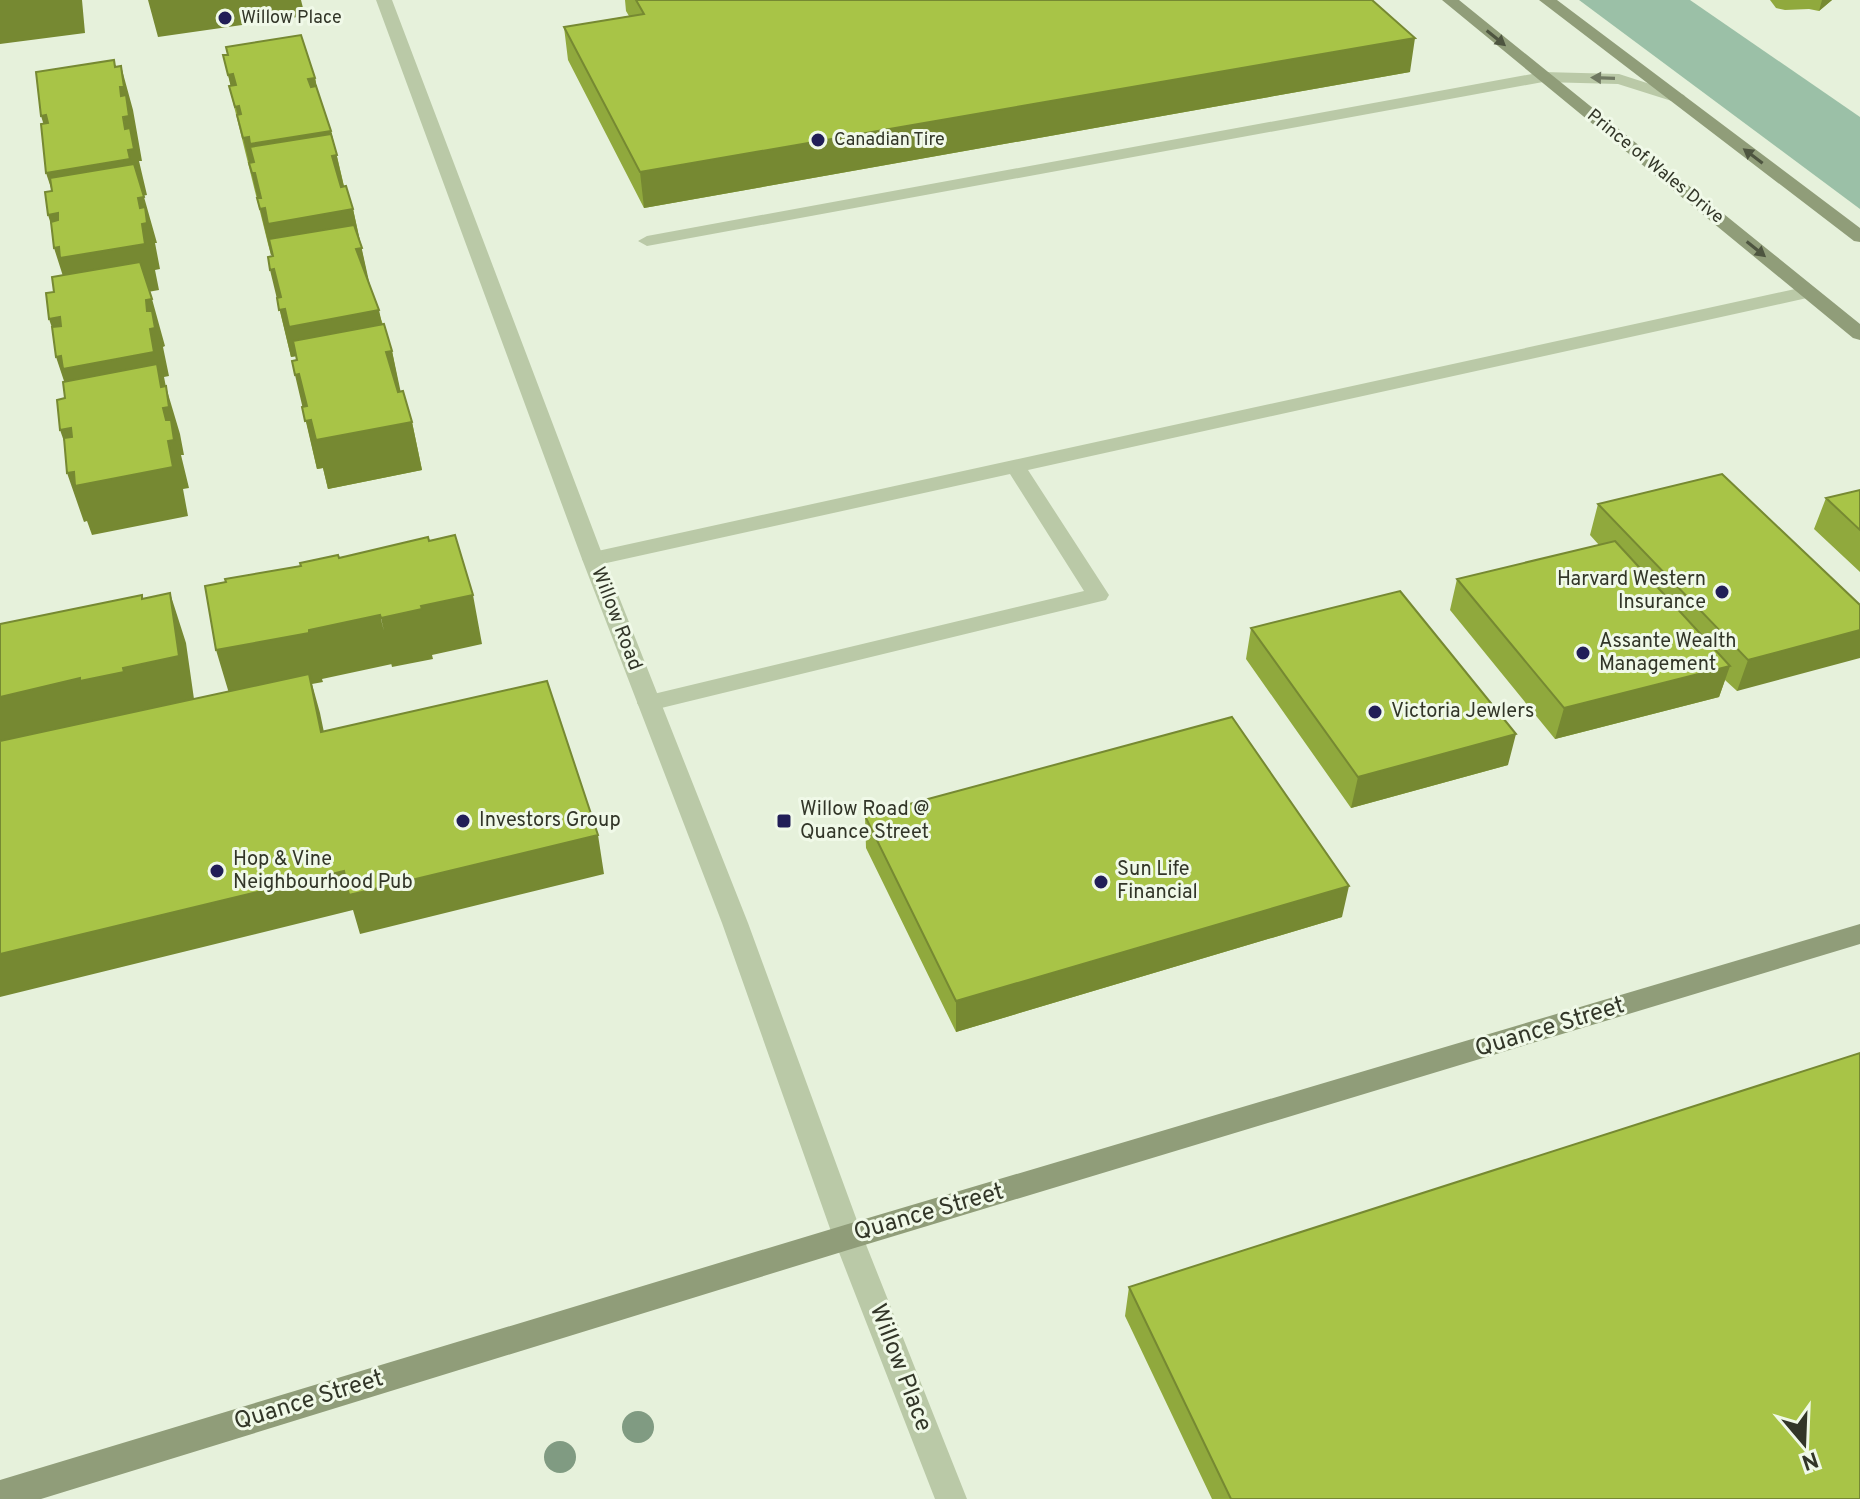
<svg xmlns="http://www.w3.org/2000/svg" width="1860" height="1499" viewBox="0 0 1860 1499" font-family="Overpass,sans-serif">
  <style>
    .green { fill: #9bc0a7 }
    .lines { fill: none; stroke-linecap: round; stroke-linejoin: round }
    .lane { fill: #bac9a7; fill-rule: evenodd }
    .street { fill: #bac9a7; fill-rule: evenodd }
    .secondary { fill: #909d79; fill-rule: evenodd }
    .tree { fill: #809b82 }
    .wall { fill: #90a93d }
    .shaded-wall { fill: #768932 }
    .building { fill: #a8c447; stroke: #768932; stroke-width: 2 }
    .oneway { fill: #4e5540 }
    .oneway2 { fill: #6f7861 }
    .poi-dot { fill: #211e57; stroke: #f0f9e8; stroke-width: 3 }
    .labels { text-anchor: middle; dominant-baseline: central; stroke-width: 6; stroke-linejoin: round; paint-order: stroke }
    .far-poi-label { font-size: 18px; fill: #323628; stroke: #f0f9e8; text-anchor: start }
    .far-street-label { font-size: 18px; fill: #323628; stroke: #f0f9e8 }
    .poi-label { font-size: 20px; fill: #323628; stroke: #f0f9e8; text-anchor: start }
    .street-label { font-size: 20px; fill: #323628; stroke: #f0f9e8 }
    .near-street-label { font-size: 24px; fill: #323628; stroke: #f0f9e8 }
  </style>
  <rect width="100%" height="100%" fill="#e6f1db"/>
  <!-- green -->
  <path class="green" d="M1579,0H1690L1860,117V209Z"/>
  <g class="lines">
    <!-- lane -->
    <path class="lane" d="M1543,72L1619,74L1684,95L1686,98L1678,103L1618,84L1543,82L647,246L638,241L647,236Z
      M1809,286L1818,292L1816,296L1028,470L1109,595L1106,600L649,711L641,709L637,703L641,697L1084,591L1010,474L593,566L585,564L582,559L585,554L593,552Z"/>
    <!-- street -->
    <path class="street" d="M376,0H392L604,559L748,923L863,1237L967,1499H935L833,1237L722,923L582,559Z"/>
    <!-- secondary -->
    <path class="secondary" d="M1442,0H1459L1860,324V340L1853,338Z
      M1539,0H1557L1860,228V242L1854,241Z
      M1860,924V944L848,1250L41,1499H0V1480L848,1224Z"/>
  </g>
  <!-- trees -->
  <g class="tree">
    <circle cx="638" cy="1427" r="16"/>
    <circle cx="560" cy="1457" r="16"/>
  </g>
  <!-- wall -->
  <path class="wall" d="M625,0H1372L1410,72L644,208L568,60L564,27L629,16L626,11Z
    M1770,0H1832L1819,11L1809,9L1785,10L1776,8Z
    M223,55L315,78L318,93L331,131L344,186L353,209L369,284L392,351L400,392L412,422L422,470L328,489L323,468L317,469L303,407L297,360L296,356L291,357L277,298L272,255H271L268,244L229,86H231Z
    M1860,490V572L1814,529L1826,498Z
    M1598,504L1860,605L1737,691L1725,680L1719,697L1555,739L1450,610L1457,579L1599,545L1590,535Z
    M1251,628L1508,765L1351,808L1246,659Z
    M865,816L1342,917L956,1032L866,848Z
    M1129,1287L1860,1499H1212L1125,1316Z"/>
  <!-- shaded-wall -->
  <path class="shaded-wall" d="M0,0H82L85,33L0,44Z
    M148,0H301L305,16L158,37Z
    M1822,0H1832L1819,11Z
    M1415,38L1410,72L644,208L640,172Z
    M121,66L133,110L142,161H139L147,195L141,196L144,197L157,243H155L160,269L155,270L159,290L75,305L69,295L54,248L58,247L48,215L58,213L61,218L46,173L125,129L120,87H121Z
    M233,74L331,131L347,200L353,209L372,295L276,254L271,255L228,75Z
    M315,78L324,122L308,79Z
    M46,115L55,160L41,116Z
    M274,269L379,310L388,352L392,351L402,398L297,356L291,357L270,270Z
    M152,299L165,346L163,347L169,376L164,377L166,387L180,434L184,455H181L189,488L183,489L188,516L92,535L87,521L84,522L67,473L74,472L72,405L56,357L61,356L147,311L146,300Z
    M60,317L65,366L49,319Z
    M299,374L412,422L422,470L328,489L323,468L317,469L295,375Z
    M71,428L77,478L60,430Z
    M170,593L186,643L195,706L0,752V697L123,668Z
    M473,595L482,644L432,655L433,659L392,667L381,618L421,606Z
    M380,615L392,664L322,679L323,682L312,684L320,713L332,771L231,700L216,650Z
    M1860,630V658L1737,691L1748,660Z
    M1730,666L1719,697L1555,739L1564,708Z
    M1516,734L1508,765L1351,808L1358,777Z
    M598,835L604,874L360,934L353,910L0,997V954L344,871Z
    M1349,886L1342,917L956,1032V1001Z"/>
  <!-- building -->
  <path class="building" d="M636,0H1372L1415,38L640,172L564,27L644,14Z
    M301,35L315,78L308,79L311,87L316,86L331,131L250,144L249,137L243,138L237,115L241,114L239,106L235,107L229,86L236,85L233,74L228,75L223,55H228L226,47Z
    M114,60L115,67L121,66L124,87H120L121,96L126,95L129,116L123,117L125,129L130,128L134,149L128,150L130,159L46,173L41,124L48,123L46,115L41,116L36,72Z
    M331,134L337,155L332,156L341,187L346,186L353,209L268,224L265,208L260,209L257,198H261L255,173H252L249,163L254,162L250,147Z
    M134,164L144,197L138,198L140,208L145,207L147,223L142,224L145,244L60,258L59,247L54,248L51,222L58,220V213L48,215L45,192L52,191L50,178Z
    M354,225L362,248L356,249L379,310L289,327L285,309L279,310L277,298L281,297L274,269L270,270L268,257L273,256L269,239Z
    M140,262L152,299L146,300L147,311H152L155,328L150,329L154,352L63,369L61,356L56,357L52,327L61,326L60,317L49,319L46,293L54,292L52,277Z
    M384,324L392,351L386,352L398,392L403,391L412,422L316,440L311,420L305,421L302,407L307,406L299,374L295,375L292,361L297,360L293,341Z
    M157,364L161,387L166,386L169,407L163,408L166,420H171L174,440L168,441L173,467L75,486L74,472L67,473L64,438L72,437L71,428L60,430L57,400L65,398L63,382Z
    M1722,474L1860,605V630L1748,660L1598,504Z
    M1860,490V530L1826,498Z
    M455,535L473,595L421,606L422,609L381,618L380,615L309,630V633L216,650L205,586L226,582L225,579L301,566L300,563L338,555L339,558L428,537L429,541Z
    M1615,541L1730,666L1564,708L1457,579Z
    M1400,591L1516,734L1358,777L1251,628Z
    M170,593L179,656L123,668L124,672L80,681V678L0,697V624L142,595V599Z
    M309,674L321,732L547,681L598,835L349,895L344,871L0,954V741Z
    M1232,717L1349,886L956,1001L865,816Z
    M1860,1053V1499H1231L1129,1287Z"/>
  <!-- one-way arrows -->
  <defs><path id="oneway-solid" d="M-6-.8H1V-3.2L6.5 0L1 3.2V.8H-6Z" transform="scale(2)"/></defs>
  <g class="oneway">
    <use href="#oneway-solid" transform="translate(1496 38) rotate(39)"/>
    <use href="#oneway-solid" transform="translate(1753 156) rotate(-143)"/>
    <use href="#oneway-solid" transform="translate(1756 249) rotate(39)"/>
  </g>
  <use class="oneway2" href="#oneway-solid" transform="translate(1603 78) rotate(-178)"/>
  <!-- markers -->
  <g class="poi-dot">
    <circle cx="225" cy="18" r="8"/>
    <circle cx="818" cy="140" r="8"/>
    <circle cx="1722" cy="592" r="8"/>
    <circle cx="1583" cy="653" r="8"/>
    <circle cx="1375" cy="712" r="8"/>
    <circle cx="463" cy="821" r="8"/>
    <rect x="776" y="813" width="16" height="16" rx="4"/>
    <circle cx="217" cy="871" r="8"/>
    <circle cx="1101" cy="882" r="8"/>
  </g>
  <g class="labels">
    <!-- far-poi labels -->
    <g class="far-poi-label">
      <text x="241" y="18">Willow Place</text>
      <text x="834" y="140">Canadian Tire</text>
    </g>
    <!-- far-street labels -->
    <g class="far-street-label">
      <text transform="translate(1655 167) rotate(39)">Prince of Wales Drive</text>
    </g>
    <!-- poi labels -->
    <g class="poi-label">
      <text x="1706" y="580" text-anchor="end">Harvard Western<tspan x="1706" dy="23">Insurance</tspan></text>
      <text x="1599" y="642">Assante Wealth<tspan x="1599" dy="23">Management</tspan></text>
      <text x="1391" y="712">Victoria Jewlers</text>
      <text x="800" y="810">Willow Road @<tspan x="800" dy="23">Quance Street</tspan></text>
      <text x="479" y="821">Investors Group</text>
      <text x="233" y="860">Hop &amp; Vine<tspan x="233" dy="23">Neighbourhood Pub</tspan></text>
      <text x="1117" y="870">Sun Life<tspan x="1117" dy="23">Financial</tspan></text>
    </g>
    <!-- street labels -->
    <g class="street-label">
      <text transform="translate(616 619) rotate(69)">Willow Road</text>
    </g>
    <!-- near-street labels -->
    <g class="near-street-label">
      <text transform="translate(1550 1028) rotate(-17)">Quance Street</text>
      <text transform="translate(929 1213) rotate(-16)">Quance Street</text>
      <text transform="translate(900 1368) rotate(69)">Willow Place</text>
      <text transform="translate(309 1401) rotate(-17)">Quance Street</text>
    </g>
  </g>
  <!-- north arrow -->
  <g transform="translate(1804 1443) rotate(161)" stroke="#f0f9e8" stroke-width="6" paint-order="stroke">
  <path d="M0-6L14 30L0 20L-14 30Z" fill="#323628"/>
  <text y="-12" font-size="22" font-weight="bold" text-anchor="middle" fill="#323628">N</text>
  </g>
</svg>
